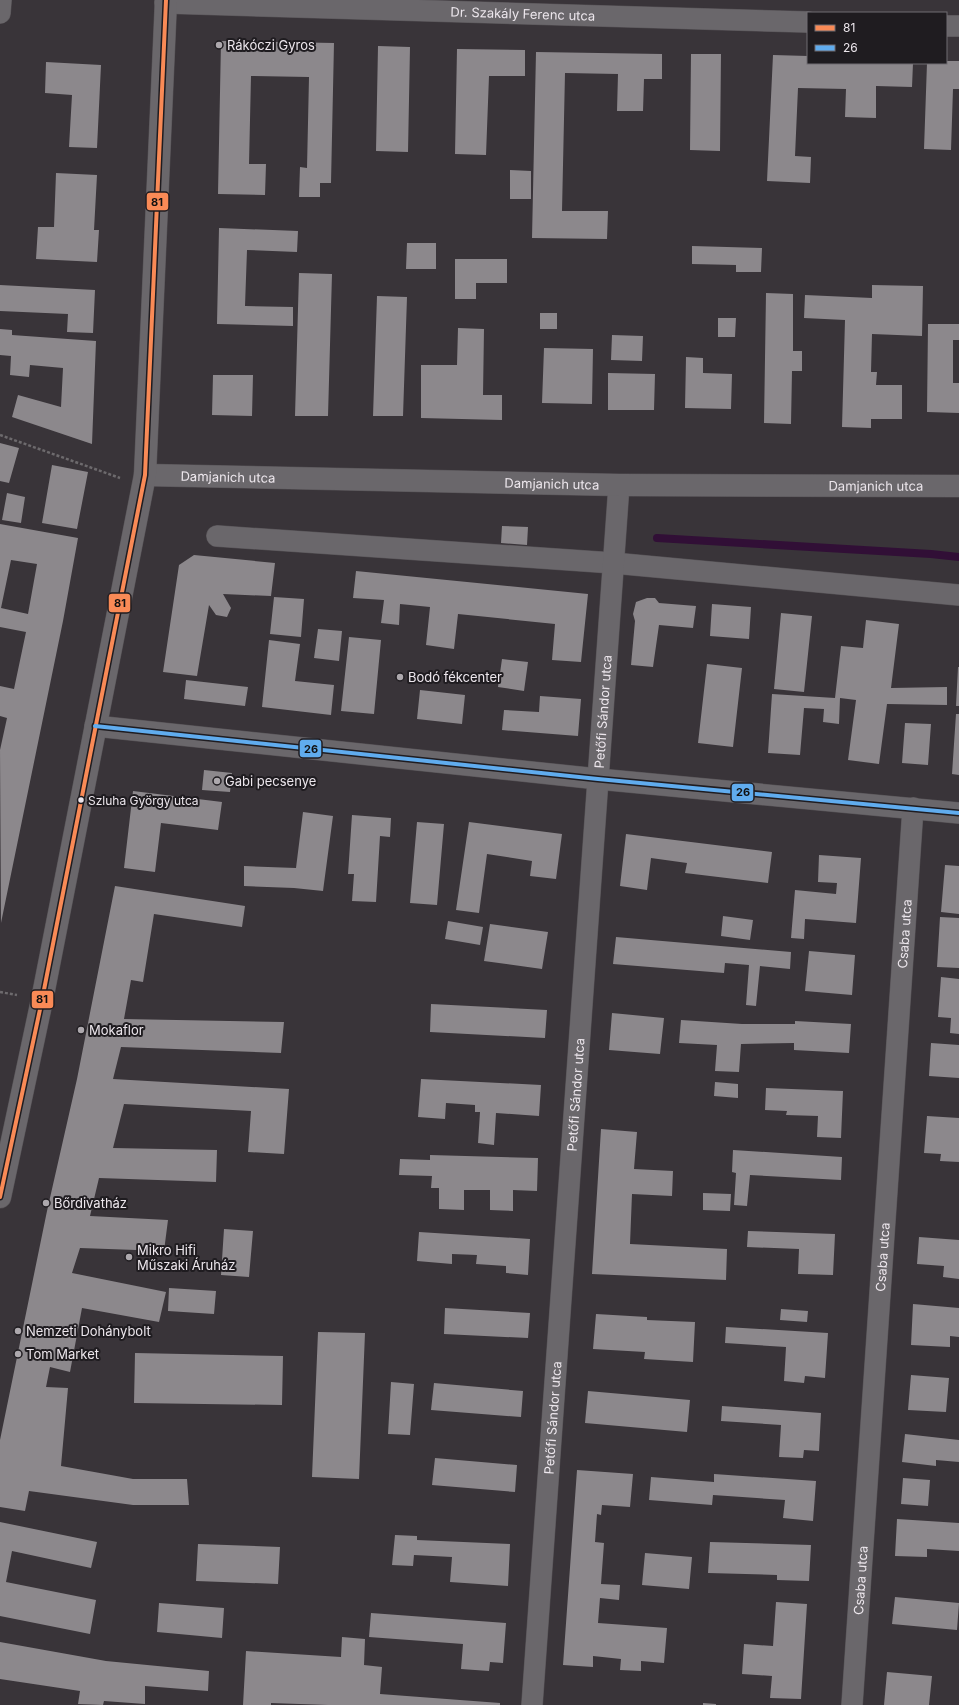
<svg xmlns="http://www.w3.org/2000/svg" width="959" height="1705" viewBox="0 0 959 1705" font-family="Inter,sans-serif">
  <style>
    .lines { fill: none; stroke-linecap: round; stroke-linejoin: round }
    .stream { stroke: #310f36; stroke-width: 8 }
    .building { fill: #8c888c; fill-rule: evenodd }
    .minor-casing { stroke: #555155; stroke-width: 22 }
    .tertiary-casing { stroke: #555155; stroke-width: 23 }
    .path { stroke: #6d6a6d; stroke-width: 2.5; stroke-dasharray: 3 2; stroke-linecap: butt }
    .minor { stroke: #6a676b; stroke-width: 21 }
    .tertiary { stroke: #6a676b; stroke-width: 22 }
    .bus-1-casing { stroke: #1f1c20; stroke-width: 7 }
    .bus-2-casing { stroke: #1f1c20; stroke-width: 7 }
    .bus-1 { stroke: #f98a56; stroke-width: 4 }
    .bus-2 { stroke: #60acee; stroke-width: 4 }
    .poi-dot { fill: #ada8ad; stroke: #1f1c20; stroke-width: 1.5 }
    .bus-dot { fill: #ece6ec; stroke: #1f1c20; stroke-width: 1.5 }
    .labels { text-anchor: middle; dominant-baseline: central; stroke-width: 4; stroke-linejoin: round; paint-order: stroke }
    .bus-label { font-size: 12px; fill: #ece6ec; stroke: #1f1c20; text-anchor: start }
    .street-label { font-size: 13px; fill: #ece6ec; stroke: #1f1c20 }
    .poi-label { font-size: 13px; fill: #ece6ec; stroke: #1f1c20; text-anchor: start }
    .line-badge { stroke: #1f1c20; stroke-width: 1.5 }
    .pale-badge-label { font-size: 11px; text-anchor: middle; font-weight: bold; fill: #111 }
  </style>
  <rect width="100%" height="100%" fill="#393439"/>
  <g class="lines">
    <!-- stream -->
    <path class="stream" d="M657,538L931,554L959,557"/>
  </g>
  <!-- building -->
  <path class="building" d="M221,41L334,43L331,183H320V197H299L300,167L307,168L309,77L251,76L249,164H266L265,195L218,194Z
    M378,46L410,47L408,152L376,151Z
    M457,49L525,50V76H489L486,155L455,154Z
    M536,52L662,54V79H644L643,111H617L618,74L565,73L562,211H608L607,239L532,238Z
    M691,54H721L720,151L690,150Z
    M773,55L808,56V63H913L912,87L876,86V118L845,117L846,89L798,88L795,156L811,157L810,183L767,181Z
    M946,61H959V89H953L951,150L924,149L927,63H946Z
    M46,62L101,65L97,148L69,147L72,95L45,93Z
    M510,170L531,171V199H510Z
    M56,173L97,175L94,230H99L97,262L36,259L38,227H54Z
    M219,228L298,231L297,252L247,250L245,306L293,307V326L217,324Z
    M407,243H436V269H406Z
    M692,246L762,248L761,272H736V265L692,264Z
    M455,259H507V283H476V299H455Z
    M299,273L332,274L328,416H295Z
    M0,285L95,290L93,333L67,332L68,314L0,311Z
    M872,285L923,286L922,336L872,334L871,372H877L876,385H902V419H871V428L842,427L845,320L804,318L805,295L872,298Z
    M766,293L793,294V351H802V371H792L791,424L764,423Z
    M377,296L407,297L403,416H373Z
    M540,313H557V329H540Z
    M718,318H736L735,337H718Z
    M928,324H959V340H953V383H959V413L927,412Z
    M458,328L484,329L483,395H502V420L421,418V365H457Z
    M0,329L12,330V335L96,341L92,444L12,417L18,395L61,407L63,368L30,365L29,377L10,375L11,356L0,355Z
    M612,335L643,336L642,361L611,360Z
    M544,348L593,349L592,404L542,403Z
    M686,357L703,358V373L732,374L731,409L685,408Z
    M608,373L655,374L654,410H608Z
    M213,375H253L252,416L212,415Z
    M0,443L19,448L9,483L0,481Z
    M52,465L88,472L77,529L42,523Z
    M7,493L25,497L21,523L2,520Z
    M0,524L78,538L63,621L1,923L0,750L7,718L0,716V686L14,689L26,632L0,627ZM11,560L37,564L28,614L1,608Z
    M502,526L528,527L527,545L501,543Z
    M194,555L275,563L271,596L223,594L231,608L227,617L216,615L209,605L197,676L163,672L179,565Z
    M356,571L588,594L581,662L552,660L555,624L458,614L454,649L426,645L430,607L400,604L399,625L381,623L384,600L353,598Z
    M274,597L304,599L301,637L270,634Z
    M647,598H655L659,603L696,606L693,628L659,625L653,667L631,665L635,621L633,614L636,602Z
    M712,604L751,607L749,639L710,636Z
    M781,613L812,616L804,692L774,689Z
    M866,620L899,624L891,688L947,687V705L887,704L879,764L848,760L856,700L840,698L839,724L823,722L824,709L804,708L800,755L768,753L772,694L835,698L841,646L863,648Z
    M318,629L342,631L339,661L314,658Z
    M349,637L381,640L374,714L341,711Z
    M269,640L300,644L295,681L334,685L331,715L262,707Z
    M502,659L528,662L524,691L498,687Z
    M707,664L742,668L733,747L698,743Z
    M958,667H959V706H956Z
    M186,680L248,687L245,706L184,699Z
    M420,690L465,695L462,724L417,719Z
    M540,696L581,699L578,736L502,730L504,710L539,712Z
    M956,714H959V775L952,774Z
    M905,723L931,724L928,765L902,763Z
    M204,770L232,773L230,792L202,790Z
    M133,791L222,802L218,830L161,823L155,872L124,868Z
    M303,812L333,816L323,891L294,888L244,886V866L296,868Z
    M352,815L391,818L390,837L380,836L376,902L352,901L354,874H348Z
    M417,822L444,824L437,905L410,903Z
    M469,822L562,834L556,879L530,876L532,861L487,854L479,913L456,910Z
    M626,834L772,852L768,883L685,873L687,863L651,858L647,890L620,886Z
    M819,855L861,858L856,923L805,919L804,939L791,938L795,890L836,894L837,883L818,882Z
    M945,865L959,866V914L941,912Z
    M115,886L245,906L242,927L154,914L143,982L131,980L124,1019L284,1022L281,1053L121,1047L113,1079L289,1089L284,1154L248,1152L251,1111L124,1104L113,1148L217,1150L216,1182L99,1178L90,1216L168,1220L164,1251L80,1248L72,1273L166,1292L159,1322L82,1308L70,1372L50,1367L46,1387L68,1388L61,1466L133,1479H187L189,1505H133L29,1491L25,1511L0,1507V1440L47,1211L77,1079Z
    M723,916L753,920L750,940L721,936Z
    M940,917L959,918V968L937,967Z
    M448,921L483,927L480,945L445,939Z
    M490,924L548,932L542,969L484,961Z
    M616,937L791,952L790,969L760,966L756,1006L746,1005L749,965L725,963L724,973L613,964Z
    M809,951L855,955L852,995L805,991Z
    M941,977L959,979V1034L950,1033L951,1018L938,1017Z
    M431,1004L547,1010L545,1038L430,1032Z
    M612,1013L664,1018L660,1054L609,1050Z
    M681,1020L742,1024H795V1021L851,1024L849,1053L794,1050V1043L741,1044L739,1072L715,1071L717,1045L679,1043Z
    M931,1043L959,1045V1078L929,1076Z
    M421,1079L541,1085L539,1116L496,1113L494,1145L478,1143L480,1112H475V1105L446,1103L445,1119L418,1117Z
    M715,1082L738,1084V1098L714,1096Z
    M766,1088L843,1091L841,1138L817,1137L818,1116L786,1115L787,1111L765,1110Z
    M927,1116L959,1118V1162L940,1161L941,1154L924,1153Z
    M601,1129L637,1132L634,1169L673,1171L672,1196L632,1194L630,1244L727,1249L726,1280L592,1274Z
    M733,1150L842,1157L841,1180L750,1175L747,1206L734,1205L736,1173L732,1172Z
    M430,1155L538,1158L537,1191L513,1190V1211L490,1210V1190H464V1210L439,1209V1188H431L432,1176L399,1175L400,1159L430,1160Z
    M703,1193L731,1194L730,1211L703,1210Z
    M224,1229L253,1231L249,1277L221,1275Z
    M748,1231L835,1234L833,1275L798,1274L799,1249L747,1247Z
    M419,1232L530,1239L528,1275L506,1273V1266L476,1264L477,1255L452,1254V1264L417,1261Z
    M919,1237L959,1240V1279L943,1277L944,1266L917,1264Z
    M169,1288L216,1291L214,1314L168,1311Z
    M913,1304L959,1308V1337L950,1336V1347L911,1345Z
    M445,1308L530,1313L528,1338L444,1334Z
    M781,1309L808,1311L807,1322L780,1320Z
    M596,1314L647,1317V1320L695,1322L693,1362L644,1359L645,1352L593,1349Z
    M726,1327L828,1333L825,1378L805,1376L804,1383L784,1381L786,1347L725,1343Z
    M318,1332L365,1333L359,1479L312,1477Z
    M135,1353L283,1356L282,1405L134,1403Z
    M911,1375L949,1378L946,1412L908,1410Z
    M391,1382L414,1384L410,1435L388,1434Z
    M434,1383L523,1391L521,1417L431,1410Z
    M588,1391L690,1400L687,1432L585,1423Z
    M722,1406L821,1413L819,1451L804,1450L803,1458L779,1457L781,1425L721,1421Z
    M905,1434L959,1440V1462L936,1460V1466L902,1462Z
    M435,1458L517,1465L515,1492L432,1485Z
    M577,1470L633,1474L630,1507L602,1505L601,1515L597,1514L595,1542L604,1543L601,1584L620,1585L619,1600L600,1598L598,1623L667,1628L664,1663L641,1661V1671L620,1670L621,1659L593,1656V1667L563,1665Z
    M714,1474L816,1481L813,1521L783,1518L785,1500L713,1495L712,1505L649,1500L651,1477L714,1482Z
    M903,1478L930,1480L928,1506L901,1504Z
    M897,1519L959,1523V1551L927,1549V1557L895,1556Z
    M0,1522L97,1542L91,1568L12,1551L6,1582L96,1600L90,1634L0,1616Z
    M395,1535L417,1536V1540L510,1544L508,1586L450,1582L452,1557L414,1555L413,1566L392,1565Z
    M710,1542L811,1545L809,1581L777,1580V1575L708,1573Z
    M198,1544L280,1547L278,1584L196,1581Z
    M645,1553L692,1557L689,1589L642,1585Z
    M895,1597L959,1603L957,1630L892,1624Z
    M776,1602L807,1604L801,1699L770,1698L772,1676L742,1674L744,1644L773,1646Z
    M159,1603L224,1608L222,1638L157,1632Z
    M371,1613L506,1623L503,1663L490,1662L489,1671L461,1669L463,1644L369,1637Z
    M342,1637L365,1639L364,1665L382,1667L380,1694L500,1703V1705H328L271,1703V1705H243L246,1651L341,1657Z
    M0,1642L106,1661L209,1671L208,1691L145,1686V1704L104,1701L103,1705L78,1704L80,1691L0,1679Z
    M887,1672L932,1676L929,1705H884Z
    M703,1703L716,1704V1705H703Z"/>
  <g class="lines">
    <!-- minor casing -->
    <g class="minor-casing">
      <g id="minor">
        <path id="s1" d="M165,3L808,22"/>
        <path d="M0,13L1,0"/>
        <path d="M946,26H959"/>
        <path d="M217,536L613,563L959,595"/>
        <path d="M95,726L598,779L959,813"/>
        <path id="s2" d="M532,1705L619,485"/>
        <path id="s3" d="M852,1705L913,808"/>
      </g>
    </g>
    <!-- tertiary casing -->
    <g class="tertiary-casing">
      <g id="tertiary">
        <path id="s4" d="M145,475L619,485L959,486"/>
        <path d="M0,1197L42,1000L145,475L166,0"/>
      </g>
    </g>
    <!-- path -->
    <path class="path" d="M0,435L120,478
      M0,992L17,995"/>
    <!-- minor -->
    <use href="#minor" class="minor"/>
    <!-- tertiary -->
    <use href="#tertiary" class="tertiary"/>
    <!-- bus-1 casing -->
    <g class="bus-1-casing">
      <path id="bus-1" d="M0,1197L42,1000L145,475L166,0"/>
    </g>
    <!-- bus-2 casing -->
    <g class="bus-2-casing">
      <path id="bus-2" d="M95,726L598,779L959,813"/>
    </g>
    <!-- bus-1 -->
    <use href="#bus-1" class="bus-1"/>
    <!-- bus-2 -->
    <use href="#bus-2" class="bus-2"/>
  </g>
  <!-- markers -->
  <g class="poi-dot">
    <circle cx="219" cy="45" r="4"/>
    <circle cx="400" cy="677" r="4"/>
    <circle cx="217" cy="781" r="4"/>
    <circle cx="81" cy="1030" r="4"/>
    <circle cx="46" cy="1203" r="4"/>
    <circle cx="129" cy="1257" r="4"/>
    <circle cx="18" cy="1331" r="4"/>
    <circle cx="18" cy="1354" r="4"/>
  </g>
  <circle class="bus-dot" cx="81" cy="800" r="3.5"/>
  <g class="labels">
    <!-- bus labels -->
    <g class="bus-label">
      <text x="88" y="800">Szluha György utca</text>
    </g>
    <!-- street labels -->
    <g class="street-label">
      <text stroke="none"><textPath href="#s1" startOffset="358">Dr. Szakály Ferenc utca</textPath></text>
      <text stroke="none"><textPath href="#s4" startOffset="83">Damjanich utca</textPath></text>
      <text stroke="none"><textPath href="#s4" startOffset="407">Damjanich utca</textPath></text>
      <text stroke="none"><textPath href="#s4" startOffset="731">Damjanich utca</textPath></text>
      <text stroke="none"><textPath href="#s2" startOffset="996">Petőfi Sándor utca</textPath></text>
      <text stroke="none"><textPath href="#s3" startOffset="773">Csaba utca</textPath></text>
      <text stroke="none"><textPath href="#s2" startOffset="612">Petőfi Sándor utca</textPath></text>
      <text stroke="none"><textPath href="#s3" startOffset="449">Csaba utca</textPath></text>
      <text stroke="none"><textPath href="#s2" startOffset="288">Petőfi Sándor utca</textPath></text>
      <text stroke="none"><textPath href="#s3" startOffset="125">Csaba utca</textPath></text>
    </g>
    <!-- poi labels -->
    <g class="poi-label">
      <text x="227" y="45">Rákóczi Gyros</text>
      <text x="408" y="677">Bodó fékcenter</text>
      <text x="225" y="781">Gabi pecsenye</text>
      <text x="89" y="1030">Mokaflor</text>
      <text x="54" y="1203">Bőrdivatház</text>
      <text x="137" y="1250">Mikro Hifi<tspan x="137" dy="15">Műszaki Áruház</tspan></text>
      <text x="26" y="1331">Nemzeti Dohánybolt</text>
      <text x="26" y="1354">Tom Market</text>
    </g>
  </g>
  <g class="line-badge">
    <rect x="146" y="192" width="23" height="19" rx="4" fill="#f98a56"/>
    <rect x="108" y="593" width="23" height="20" rx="4" fill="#f98a56"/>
    <rect x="299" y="739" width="23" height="19" rx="4" fill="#60acee"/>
    <rect x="731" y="783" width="23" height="19" rx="4" fill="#60acee"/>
    <rect x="31" y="990" width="23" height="19" rx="4" fill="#f98a56"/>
  </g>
  <g class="pale-badge-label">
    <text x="157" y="206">81</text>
    <text x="120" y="607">81</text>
    <text x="311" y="753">26</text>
    <text x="743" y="796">26</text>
    <text x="42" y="1003">81</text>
  </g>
  <!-- legend -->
  <rect x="807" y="12" width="140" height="52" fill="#1f1c20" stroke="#716d72"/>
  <rect x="815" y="25" width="20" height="6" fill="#f98a56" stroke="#716d72"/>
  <text x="843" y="32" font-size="12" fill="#ece6ec">81</text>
  <rect x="815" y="45" width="20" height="6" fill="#60acee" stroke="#716d72"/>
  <text x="843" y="52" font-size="12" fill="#ece6ec">26</text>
</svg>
